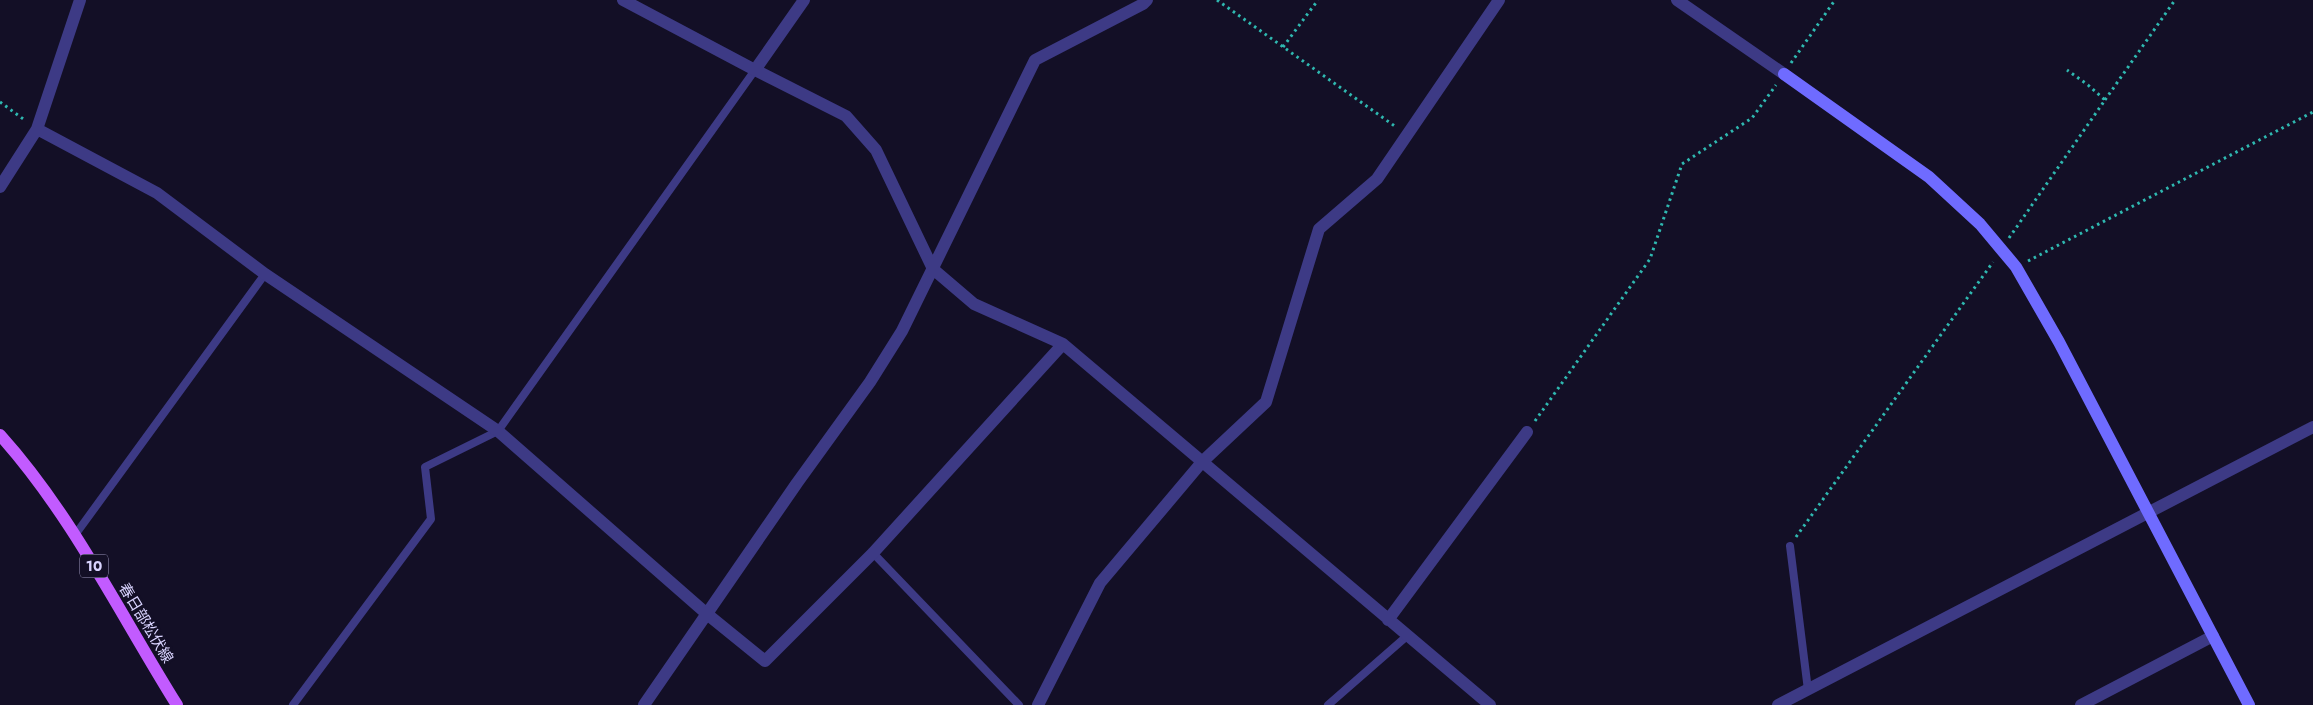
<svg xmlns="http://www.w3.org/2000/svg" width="2313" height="705" viewBox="0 0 2313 705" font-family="Jost,'Noto Sans JP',sans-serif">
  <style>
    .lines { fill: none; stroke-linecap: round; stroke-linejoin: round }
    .path { stroke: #2fb8b0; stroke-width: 3; stroke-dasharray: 2.5 4; stroke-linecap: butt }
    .lane { stroke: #3d3a85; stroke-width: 8 }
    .street { stroke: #3d3a85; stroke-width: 12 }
    .secondary { stroke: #6f6bff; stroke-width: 12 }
    .primary { stroke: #c25bff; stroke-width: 12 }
    .labels { text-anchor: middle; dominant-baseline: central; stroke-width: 5; stroke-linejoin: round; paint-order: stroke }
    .shield { fill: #130f26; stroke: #9e99be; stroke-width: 1 }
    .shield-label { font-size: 14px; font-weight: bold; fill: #d9d4ff }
    .street-label { font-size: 15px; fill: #d9d4ff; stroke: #130f26 }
  </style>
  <rect width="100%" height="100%" fill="#130f26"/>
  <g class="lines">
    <!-- path -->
    <path class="path" d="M1217,0L1396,127
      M1283,47L1318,0
      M1791,63L1835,0
      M2105,100L2175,0
      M0,102L26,121
      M2009,238L2105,100L2088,85L2067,70
      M2028,261L2313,112
      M1535,421L1650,259L1682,164L1752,118L1776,85
      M1796,537L1993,262"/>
    <!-- lane -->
    <path class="lane" d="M75,535L265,274
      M1790,546L1808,690
      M873,553L1019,705
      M293,705L431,519L425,467L498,431L755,70
      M1328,705L1407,636"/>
    <!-- street -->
    <path class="street" d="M623,0L755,70L846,116L876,150L933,269L974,304L1063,344L1490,705
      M1677,0L1784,74
      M755,70L804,0
      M37,129L157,193L265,274L498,431L707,614L765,661L873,553L1063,344
      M0,187L37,129L80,0
      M1388,620L1527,432
      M644,705L797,483L870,382L902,331L1035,60L1143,4L1147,0
      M1038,705L1100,583L1202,462L1266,402L1319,229L1377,179L1499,0
      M1778,705L2313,427
      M2081,705L2213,636"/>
    <!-- secondary -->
    <path class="secondary" d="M1784,74L1929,177L1980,224L2016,267L2059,342L2249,705"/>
    <!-- primary -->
    <path class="primary" d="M0,435C72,515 120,614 177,705"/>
  </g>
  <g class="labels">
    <!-- shield labels -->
    <rect class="shield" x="80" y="554.5" width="28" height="23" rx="4"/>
    <g class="shield-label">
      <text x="94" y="566">10</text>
    </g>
    <!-- street labels -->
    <g class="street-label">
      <text transform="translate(146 623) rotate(59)">春日部松伏線</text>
    </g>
  </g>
</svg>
